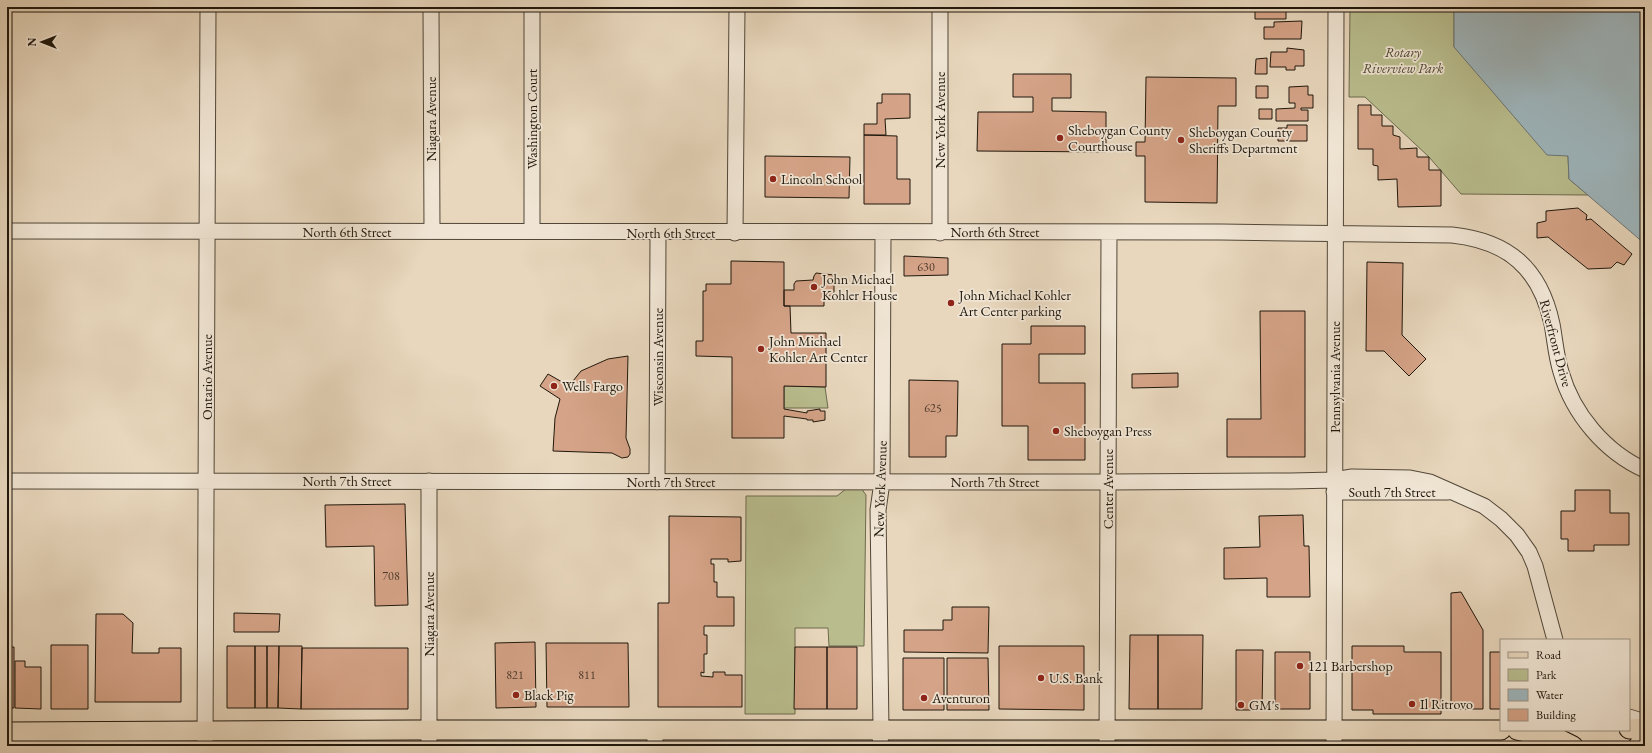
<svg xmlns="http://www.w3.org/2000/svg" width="1652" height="753" viewBox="0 0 1652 753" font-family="'EB Garamond',serif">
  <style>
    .green { fill: #b9bd8e; stroke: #6c6a4d }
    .water { fill: #9eb6bd; stroke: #6b7676 }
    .building { fill: #d5a387; stroke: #1f170c }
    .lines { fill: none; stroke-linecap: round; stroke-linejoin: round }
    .minor-casing { stroke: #514738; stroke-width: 17 }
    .major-casing { stroke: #1f170c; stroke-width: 21 }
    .minor { stroke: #f0e5d4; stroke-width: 15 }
    .major { stroke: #e8d7bd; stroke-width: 19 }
    .poi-dot { fill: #8f2418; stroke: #f0e5d4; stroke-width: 1.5 }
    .labels { text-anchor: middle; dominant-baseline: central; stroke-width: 3.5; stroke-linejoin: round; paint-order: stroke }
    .number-label { font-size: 12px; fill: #4c3a2b }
    .park-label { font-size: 14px; font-style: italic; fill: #4d4933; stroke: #f0e5d4 }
    .street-label { font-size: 14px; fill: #1f170c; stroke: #f0e5d4 }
    .poi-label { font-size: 14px; fill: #1f170c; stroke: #f0e5d4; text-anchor: start }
  </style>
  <rect width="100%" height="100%" fill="#e8d7bd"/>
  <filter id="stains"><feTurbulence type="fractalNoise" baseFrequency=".005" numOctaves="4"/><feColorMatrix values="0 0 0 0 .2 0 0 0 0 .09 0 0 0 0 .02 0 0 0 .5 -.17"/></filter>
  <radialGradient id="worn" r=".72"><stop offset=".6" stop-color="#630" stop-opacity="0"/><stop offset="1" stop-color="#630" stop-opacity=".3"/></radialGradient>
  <!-- green -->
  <path class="green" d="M1350,7H1454V47L1568,156L1569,179L1588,195L1461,194L1429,157L1365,97H1349Z
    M784,386L825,387L828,408H784Z
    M847,488H861L866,495L864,646H829L828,628H795V714H745L746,496H837Z
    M7,740L195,741V746H7Z"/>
  <!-- water -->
  <path class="water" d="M1454,7H1645V244L1569,179L1568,156L1547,155L1454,47Z"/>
  <!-- building -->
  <path class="building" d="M1255,7H1286V19H1255Z
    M1302,21L1301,39H1264V27H1274V22Z
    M1287,48L1304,50V66H1295V70H1286V67H1270L1271,52H1287Z
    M1267,58V74H1255L1256,59Z
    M1013,74H1071V98H1052V111L1106,112V152L977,151L978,112H1033V97H1013Z
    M1146,77L1236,78V106H1218L1217,203L1145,202V156H1136V142H1145Z
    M1256,86H1268V98H1256Z
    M1308,86V95H1313V108H1301V110H1308V121H1276V109L1295,108V103H1289V87Z
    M882,94H910V118L885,119L886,135H864V124H877V103H882Z
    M1358,105H1371V115H1382V126H1393V135L1400,137V149L1417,148V157H1429V170H1441V206L1398,207L1397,179L1378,180V166L1373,165V149H1358Z
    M1259,109H1272V119H1259Z
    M1287,125H1307V141H1278V128H1287Z
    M864,135L897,136V179H910V204H864Z
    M765,156L850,157L849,198L765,197Z
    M1578,208L1587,215L1586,220L1591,219L1632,254L1624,265L1617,262L1611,268L1588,269L1548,237L1537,238V223L1546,221V211Z
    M904,256L948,258V275L904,276Z
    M731,261L784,262V306H790L791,333H826V387L784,386V409L807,413V411L820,409V411H825V420L813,422V420H807V419L784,416V438H732V357L696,356V341H703V291H706V284H731Z
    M1367,262L1403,263L1402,335L1426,359L1409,376L1384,351H1366Z
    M816,273L834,275V296H824V306H784V290H794V284L796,281L813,280L814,276Z
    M1260,311H1305V457H1227V419H1261Z
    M1031,326H1085V354H1039V383H1085V460H1028V426H1002V344H1031Z
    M628,356L626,438L630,449V454L628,457L622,458L612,453L553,451L555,418L560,399L540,386L548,374L569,386L581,371L608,359Z
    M1178,373V387L1132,388V374Z
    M909,380L958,381L957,436H946V457H909Z
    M1575,490H1610V513H1629V545H1594V551H1568V539H1561V511H1575Z
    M405,504L408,605L375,606L374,546L326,547L325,505Z
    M1303,515L1304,546H1309L1310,597H1267V578L1224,579V548L1260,547L1259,516Z
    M669,516L741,517V561L728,562V559H711V564H714V582H717V597H734V626H704V635H707V654H704V673L701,672V676L713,677V672H725V675H742V707H658V603H669Z
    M1461,592L1483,630V709H1451V593Z
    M952,607H989L988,653L904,652V630H943V620H952Z
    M234,613L280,614L279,632H234Z
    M96,614H123L133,623L132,653H159V648H181V702H95Z
    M1130,635H1158V709H1129Z
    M1158,635H1203L1202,709H1158Z
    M535,642L536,707L496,708L495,643Z
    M546,643H628L629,707H547Z
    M51,645H88V709H51Z
    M227,646H255V708H227Z
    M255,646H267V708H255Z
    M267,646H279L278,708H267Z
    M279,646H302L301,709L278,708Z
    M999,646H1084V710L999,709Z
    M1352,646H1404V652H1441V714H1373V710H1352Z
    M7,647H14V708H7Z
    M795,647H827V709H794Z
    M827,647H857V709H827Z
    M302,648H408V709H301Z
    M1236,650H1263L1262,710H1236Z
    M1275,652H1310V709H1275Z
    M1490,652H1501V709H1490Z
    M903,658H944V710H903Z
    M947,658H988L989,710H947Z
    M15,661H25V667H41V709L15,708Z"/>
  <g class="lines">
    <!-- minor casing -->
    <g class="minor-casing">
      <path id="minor" d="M431,7L432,231
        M7,231L1221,232L1452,235C1508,241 1540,268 1552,324C1555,340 1556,356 1561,372C1573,414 1605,452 1645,470
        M532,231V7
        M735,233L737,7
        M940,233V7
        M7,481L1108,482L1291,481L1334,480L1352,477L1410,478L1430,482L1484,506L1501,519L1517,535L1529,552L1535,566L1555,640
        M657,482L658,233
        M1334,492H1448
        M1629,717L1645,722
        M205,746L208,7
        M429,746V481
        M655,746V730
        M880,746L881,730L878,510L882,482L883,233
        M1107,746L1109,233
        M1334,746L1336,7"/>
    </g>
    <!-- major casing -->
    <g class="major-casing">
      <path id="major" d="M1629,729L1645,728
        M1517,730L1561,740L1573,746
        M7,732L414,730H1501
        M1638,746L1645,744"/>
    </g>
    <!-- minor -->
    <use href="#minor" class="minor"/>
    <!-- major -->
    <use href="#major" class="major"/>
  </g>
  <!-- markers -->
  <g class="poi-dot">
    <circle cx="1060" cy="138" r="4"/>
    <circle cx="1181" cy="140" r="4"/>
    <circle cx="773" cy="179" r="4"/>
    <circle cx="814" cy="287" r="4"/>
    <circle cx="951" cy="303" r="4"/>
    <circle cx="761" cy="349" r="4"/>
    <circle cx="554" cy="386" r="4"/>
    <circle cx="1056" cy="431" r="4"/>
    <circle cx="1300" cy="666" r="4"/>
    <circle cx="1041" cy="678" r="4"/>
    <circle cx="516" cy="695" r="4"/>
    <circle cx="924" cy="698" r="4"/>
    <circle cx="1412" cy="704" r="4"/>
    <circle cx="1241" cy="705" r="4"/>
  </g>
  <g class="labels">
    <!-- number labels -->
    <g class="number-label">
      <text x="926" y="267">630</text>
      <text x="933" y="408">625</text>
      <text x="391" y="576">708</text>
      <text x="515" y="675">821</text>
      <text x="587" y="675">811</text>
    </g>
    <!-- park labels -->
    <g class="park-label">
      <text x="1403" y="52">Rotary<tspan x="1403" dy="16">Riverview Park</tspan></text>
    </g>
    <!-- street labels -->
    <g class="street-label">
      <text transform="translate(431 119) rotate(-90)">Niagara Avenue</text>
      <text transform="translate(532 119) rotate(-90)">Washington Court</text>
      <text transform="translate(940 120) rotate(-90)">New York Avenue</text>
      <text x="347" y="232">North 6th Street</text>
      <text x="995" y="232">North 6th Street</text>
      <text x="671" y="233">North 6th Street</text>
      <text transform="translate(1556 343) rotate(75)">Riverfront Drive</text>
      <text transform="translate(658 357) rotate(-90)">Wisconsin Avenue</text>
      <text transform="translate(207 377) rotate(-90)">Ontario Avenue</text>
      <text transform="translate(1335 377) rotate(-90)">Pennsylvania Avenue</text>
      <text x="347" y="481">North 7th Street</text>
      <text x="671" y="482">North 7th Street</text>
      <text x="995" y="482">North 7th Street</text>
      <text transform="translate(880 489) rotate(-88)">New York Avenue</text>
      <text transform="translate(1108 489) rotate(-90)">Center Avenue</text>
      <text x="1392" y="492">South 7th Street</text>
      <text transform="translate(429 614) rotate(-90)">Niagara Avenue</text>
    </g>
    <!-- poi labels -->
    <g class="poi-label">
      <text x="1068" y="130">Sheboygan County<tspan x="1068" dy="16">Courthouse</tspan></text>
      <text x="1189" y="132">Sheboygan County<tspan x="1189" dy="16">Sheriffs Department</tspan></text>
      <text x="781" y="179">Lincoln School</text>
      <text x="822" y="279">John Michael<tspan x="822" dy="16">Kohler House</tspan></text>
      <text x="959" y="295">John Michael Kohler<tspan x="959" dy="16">Art Center parking</tspan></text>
      <text x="769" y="341">John Michael<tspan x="769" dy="16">Kohler Art Center</tspan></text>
      <text x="562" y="386">Wells Fargo</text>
      <text x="1064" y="431">Sheboygan Press</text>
      <text x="1308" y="666">121 Barbershop</text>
      <text x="1049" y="678">U.S. Bank</text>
      <text x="524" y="695">Black Pig</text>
      <text x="932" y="698">Aventuron</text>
      <text x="1420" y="704">Il Ritrovo</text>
      <text x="1249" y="705">GM's</text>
    </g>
  </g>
  <!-- margin -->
  <rect width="1652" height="753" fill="none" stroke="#e8d7bd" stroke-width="24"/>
  <rect x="8" y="8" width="1636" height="737" fill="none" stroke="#1f170c" stroke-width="2"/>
  <rect x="12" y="12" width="1628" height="729" fill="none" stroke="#1f170c"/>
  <!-- legend -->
  <rect x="1500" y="639" width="130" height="92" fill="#f0e5d4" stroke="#9c9384"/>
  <rect x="1508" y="652" width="20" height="6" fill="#e8d7bd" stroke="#9c9384"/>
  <text x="1536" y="659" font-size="12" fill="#1f170c">Road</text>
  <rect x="1508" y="669" width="20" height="12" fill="#b9bd8e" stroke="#9c9384"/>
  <text x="1536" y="679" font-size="12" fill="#1f170c">Park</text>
  <rect x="1508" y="689" width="20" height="12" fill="#9eb6bd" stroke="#9c9384"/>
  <text x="1536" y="699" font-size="12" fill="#1f170c">Water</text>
  <rect x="1508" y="709" width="20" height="12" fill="#d5a387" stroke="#9c9384"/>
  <text x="1536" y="719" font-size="12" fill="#1f170c">Building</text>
  <!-- north arrow -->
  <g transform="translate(42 42) rotate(270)" stroke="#f0e5d4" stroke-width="3" paint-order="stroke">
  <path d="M0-3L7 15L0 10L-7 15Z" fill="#1f170c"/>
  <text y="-6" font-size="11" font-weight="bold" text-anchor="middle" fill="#1f170c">N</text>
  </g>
  <rect width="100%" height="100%" filter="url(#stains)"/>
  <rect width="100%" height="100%" fill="url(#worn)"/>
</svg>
